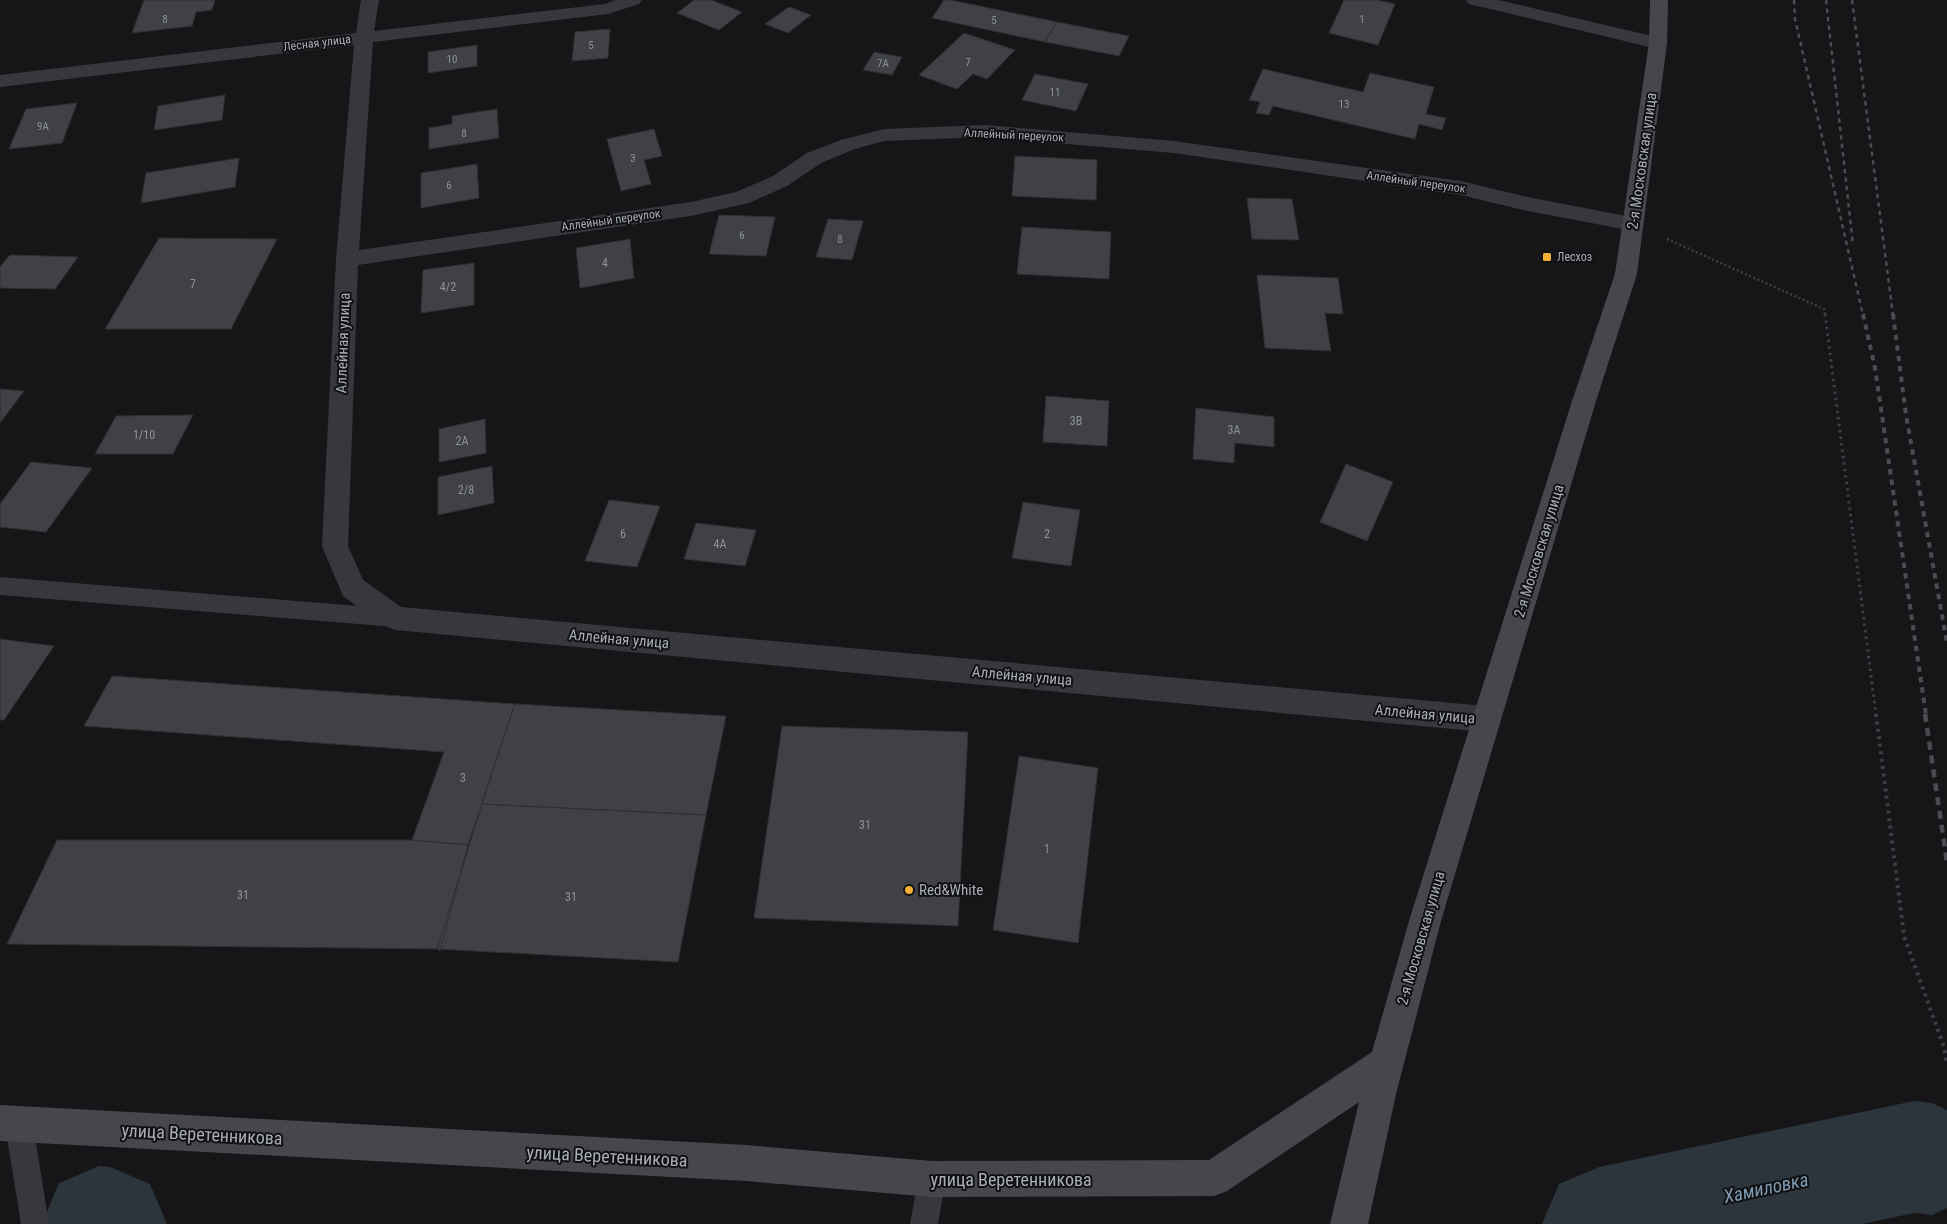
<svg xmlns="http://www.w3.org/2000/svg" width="1947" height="1224" viewBox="0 0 1947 1224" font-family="'Roboto Condensed',sans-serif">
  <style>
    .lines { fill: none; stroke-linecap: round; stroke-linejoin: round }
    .river { fill: #2c353c; fill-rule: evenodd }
    .building { fill: #404145; stroke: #303034 }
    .path-far2 { stroke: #3d3f44; stroke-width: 2.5; stroke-dasharray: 2 2.5; stroke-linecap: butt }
    .path-far1 { stroke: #3d3f44; stroke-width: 3; stroke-dasharray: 2.5 4; stroke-linecap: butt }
    .path { stroke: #3d3f44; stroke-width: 4; stroke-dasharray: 3 4.5; stroke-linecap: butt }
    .lane { fill: #37383d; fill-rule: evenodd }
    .street { fill: #37383d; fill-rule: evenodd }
    .secondary { fill: #45474d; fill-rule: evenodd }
    .rail-far2 { stroke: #4a4c52; stroke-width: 2.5; stroke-dasharray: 4.5 4; stroke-linecap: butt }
    .rail-far1 { stroke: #4a4c52; stroke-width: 4; stroke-dasharray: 5.5 5; stroke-linecap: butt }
    .rail { stroke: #4a4c52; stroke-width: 4.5; stroke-dasharray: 8 6; stroke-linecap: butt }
    .poi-dot { fill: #f2b134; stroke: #111113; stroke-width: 2 }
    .labels { text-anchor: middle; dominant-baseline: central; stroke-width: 4; stroke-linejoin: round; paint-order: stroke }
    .far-number-label { font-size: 11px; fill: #8e929b }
    .far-street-label { font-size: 12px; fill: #a8adb8; stroke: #111113 }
    .far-poi-label { font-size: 12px; fill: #a8adb8; stroke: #111113; text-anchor: start }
    .number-label { font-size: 12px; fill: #8e929b }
    .street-label { font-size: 15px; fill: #a8adb8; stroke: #111113 }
    .poi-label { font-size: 15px; fill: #a8adb8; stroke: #111113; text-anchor: start }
    .near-street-label { font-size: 18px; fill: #a8adb8; stroke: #111113 }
    .near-water-label { font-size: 19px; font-style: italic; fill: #7f9bb3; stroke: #111113 }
  </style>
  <rect width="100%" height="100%" fill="#161618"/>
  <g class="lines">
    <!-- river -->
    <path class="river" d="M1914,1101L1932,1103L1947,1110V1208L1932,1215L1914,1213L1862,1224H1542L1559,1184L1599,1167Z
      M99,1166L110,1167L150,1184L167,1224H42L59,1183Z"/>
  </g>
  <!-- building -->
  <path class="building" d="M144,0H215L212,10L196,12L192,26L132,33Z
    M694,0H711L742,12L719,30L677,13Z
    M944,0H950L1057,22L1045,42L932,18Z
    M1344,0H1377L1395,4L1378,45L1329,33Z
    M789,7L811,15L788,33L765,24Z
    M1057,22L1129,36L1119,56L1045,42Z
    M610,29L608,58L572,61L575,32Z
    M964,33L1015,50L987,79L973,74L957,89L919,75Z
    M477,45V66L428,73V52Z
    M874,52L902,57L892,75L863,70Z
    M1263,69L1363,92L1370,73L1434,87L1426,114L1446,118L1442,130L1419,124L1415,139L1273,106L1269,115L1256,113L1260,102L1249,100Z
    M1035,74L1088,84L1076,111L1022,100Z
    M225,95L222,120L154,130L158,106Z
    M77,103L62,143L9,149L26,109Z
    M497,109L499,138L429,149V128L452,124V116Z
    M654,129L662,156L644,160L651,184L621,191L607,139Z
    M1015,156L1097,160L1096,200L1012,196Z
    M239,158L235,187L141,203L146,173Z
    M477,164L479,198L421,208V173Z
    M1247,198L1292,199L1299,240L1252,239Z
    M719,215L775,217L766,256L709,254Z
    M828,219L863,221L852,260L816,257Z
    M1022,227L1111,232L1109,279L1017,274Z
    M159,238L277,239L231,329H105Z
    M630,239L634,278L580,288L576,248Z
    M10,255L78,257L55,289L0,288V267Z
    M474,263V305L421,313L423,270Z
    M1257,275L1338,278L1343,314L1325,313L1331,351L1265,348Z
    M0,389L24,391L0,423Z
    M1046,396L1109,401L1107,446L1043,442Z
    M1196,408L1274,417V447L1235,443L1234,463L1193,459Z
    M193,415L173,454H95L116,416Z
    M485,419L486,453L439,462V429Z
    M31,462L92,468L46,532L0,527V504Z
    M1346,464L1393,482L1367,541L1320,522Z
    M492,466L494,503L438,515V477Z
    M609,500L660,506L637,567L585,561Z
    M1023,502L1080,510L1071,566L1012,558Z
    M696,523L756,530L745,566L684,559Z
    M0,639L54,646L4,720H0Z
    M112,676L515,704L468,845L412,840L444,752L84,726Z
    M515,704L726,716L706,815L482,804Z
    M782,726L968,732L958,926L754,918Z
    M1019,756L1098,768L1078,943L993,930Z
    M482,804L706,815L678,962L437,949Z
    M57,840H412L468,845L440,951L437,949L7,944Z"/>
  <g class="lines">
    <!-- path-far2 -->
    <path class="path-far2" d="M1667,239L1824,309L1825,315"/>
    <!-- path-far1 -->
    <path class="path-far1" d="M1825,314L1876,715"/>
    <!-- path -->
    <path class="path" d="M1876,714L1904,936L1944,1047L1947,1064"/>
    <!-- lane -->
    <path class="lane" d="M0,577L395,609L403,612L406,618L403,624L395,627L0,595Z
      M19,1111L29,1115L33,1125L49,1224H21L5,1125L9,1115Z
      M932,1165L942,1169L946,1179L938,1224H910L918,1179L922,1169Z"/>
    <!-- street -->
    <path class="street" d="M361,0H379L374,31L605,4L616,0H642L639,4L608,14L373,42L359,250L691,202L736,192L773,176L807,153L841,140L884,129L984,125L1174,141L1461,181L1523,196L1641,219L1644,224L1641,229L1633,231L1523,210L1461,195L1174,153L984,137L884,141L855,149L821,163L787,186L749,203L691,216L358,265L348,546L363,580L401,607L1485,706L1495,710L1500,719L1495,728L1485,732L395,630L385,626L343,596L322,546L336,259L354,45L0,87V75L356,33Z
      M1466,0H1498L1665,39L1667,43L1665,47L1658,49L1469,4Z"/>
    <!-- secondary -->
    <path class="secondary" d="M1650,0H1668L1667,43L1637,274L1596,401L1441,921L1396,1094L1368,1224H1330L1359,1102L1227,1191L1214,1196L932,1197L746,1181L0,1141V1105L746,1145L932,1161L1209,1160L1372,1052L1409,921L1572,401L1615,274L1649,43Z"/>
    <!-- rail-far2 -->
    <path class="rail-far2" d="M1794,0L1795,19L1863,315
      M1826,0L1853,245
      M1852,0L1893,315"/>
    <!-- rail-far1 -->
    <path class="rail-far1" d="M1863,314L1875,368L1926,715
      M1893,314L1906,415L1947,643"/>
    <!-- rail -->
    <path class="rail" d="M1925,714L1947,862"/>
  </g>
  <!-- markers -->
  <g class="poi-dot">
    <rect x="1542" y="252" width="10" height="10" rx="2.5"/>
    <circle cx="909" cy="890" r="5"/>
  </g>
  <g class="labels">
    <!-- far-number labels -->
    <g class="far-number-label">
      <text x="165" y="19">8</text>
      <text x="1362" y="19">1</text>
      <text x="994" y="20">5</text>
      <text x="591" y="45">5</text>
      <text x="452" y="59">10</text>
      <text x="968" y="62">7</text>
      <text x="883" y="63">7А</text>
      <text x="1055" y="92">11</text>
      <text x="1344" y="104">13</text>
      <text x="43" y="126">9А</text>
      <text x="464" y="133">8</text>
      <text x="633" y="158">3</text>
      <text x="449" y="185">6</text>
      <text x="742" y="235">6</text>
      <text x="840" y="239">8</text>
    </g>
    <!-- far-street labels -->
    <g class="far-street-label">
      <text transform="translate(317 43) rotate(-7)">Лесная улица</text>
      <text transform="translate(1014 135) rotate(3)">Аллейный переулок</text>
      <text transform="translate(1416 182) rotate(8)">Аллейный переулок</text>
      <text transform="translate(611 220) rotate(-8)">Аллейный переулок</text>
    </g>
    <!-- far-poi labels -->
    <g class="far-poi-label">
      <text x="1557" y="257">Лесхоз</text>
    </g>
    <!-- number labels -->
    <g class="number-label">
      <text x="605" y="263">4</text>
      <text x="193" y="284">7</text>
      <text x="448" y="287">4/2</text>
      <text x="1076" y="421">3В</text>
      <text x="1234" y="430">3А</text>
      <text x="144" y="435">1/10</text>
      <text x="462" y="441">2А</text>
      <text x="466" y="490">2/8</text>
      <text x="623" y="534">6</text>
      <text x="1047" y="534">2</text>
      <text x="720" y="544">4А</text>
      <text x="463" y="778">3</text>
      <text x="865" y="825">31</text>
      <text x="1047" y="849">1</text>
      <text x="243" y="895">31</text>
      <text x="571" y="897">31</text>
    </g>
    <!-- street labels -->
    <g class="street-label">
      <text transform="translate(1642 161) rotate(-82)">2-я Московская улица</text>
      <text transform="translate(343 343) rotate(-88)">Аллейная улица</text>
      <text transform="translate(1539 551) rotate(-73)">2-я Московская улица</text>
      <text transform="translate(619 639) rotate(5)">Аллейная улица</text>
      <text transform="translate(1022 676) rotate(5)">Аллейная улица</text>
      <text transform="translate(1425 714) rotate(5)">Аллейная улица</text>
      <text transform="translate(1421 938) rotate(-74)">2-я Московская улица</text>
    </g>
    <!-- poi labels -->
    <g class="poi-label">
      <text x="919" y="890">Red&amp;White</text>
    </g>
    <!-- near-street labels -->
    <g class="near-street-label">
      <text transform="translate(202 1134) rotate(3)">улица Веретенникова</text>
      <text transform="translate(607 1156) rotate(3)">улица Веретенникова</text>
      <text x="1011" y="1179">улица Веретенникова</text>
    </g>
    <!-- near-water labels -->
    <g class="near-water-label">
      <text transform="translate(1766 1188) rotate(-12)">Хамиловка</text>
    </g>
  </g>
</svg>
